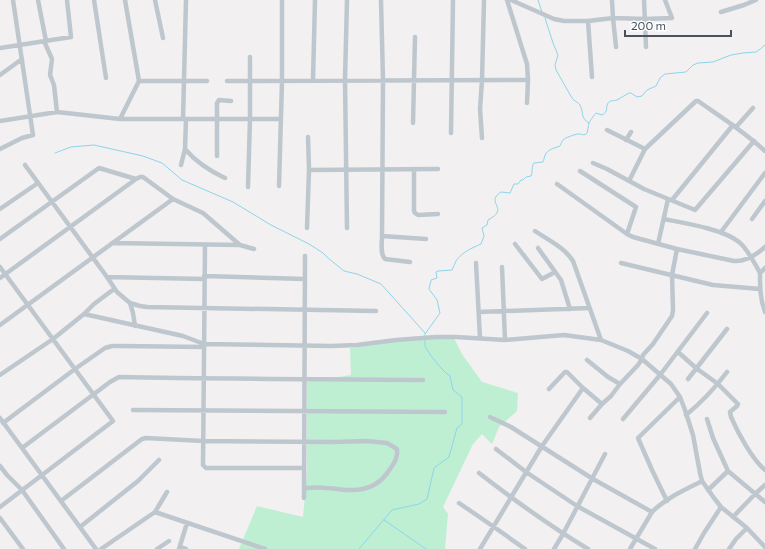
<svg xmlns="http://www.w3.org/2000/svg" width="765" height="549" viewBox="0 0 765 549" font-family="Commissioner,sans-serif">
  <style>
    .green { fill: #bfefd3 }
    .lines { fill: none; stroke-linecap: round; stroke-linejoin: round }
    .stream { stroke: #8dd5eb; stroke-width: 1 }
    .minor { stroke: #bec7ce; stroke-width: 4.5 }
  </style>
  <rect width="100%" height="100%" fill="#f2f0f0"/>
  <!-- green -->
  <path class="green" d="M454,338L462,354L482,382L518,393L517,411L499,427L492,444L482,434L473,444L443,507L448,514L445,549H239L257,506L303,517L307,472V382L351,375L350,348L409,340Z"/>
  <g class="lines">
    <!-- stream -->
    <path class="stream" d="M538,0L542,12
      M545,18L553,43L558,55L555,65L556,70L572,98C574,101 578,102 580,105C584,113 580,118 589,123
      M55,153L71,147L94,145L143,156L162,163L182,180L233,202L271,225L309,244L323,253L328,258L344,271L357,274L381,284L425,333
      M425,337V334L440,313L437,300L429,289L431,280L437,278L436,272L438,271L452,270C453,267 455,264 456,261C462,252 472,248 481,244L484,236L482,228L487,225L488,220C511,208 484,203 501,192L510,193L514,184H518L521,180H523L526,177L531,176C533,172 531,167 534,163L543,162C544,160 544,158 545,155C548,149 555,148 560,146C561,144 562,141 563,140C564,138 576,134 578,134C581,134 585,136 587,133C588,131 588,126 589,123C589,122 595,114 596,113L602,115C609,111 605,109 608,103C610,100 614,101 617,100C621,98 625,95 629,93H631L637,97L642,96L647,90L656,86L660,78L665,74L686,72L693,65L698,63L713,62L731,55L743,53L756,52L759,50L765,45
      M384,520L426,549
      M359,549L392,510L419,504L427,499L434,468L449,457L457,428L462,424V397L453,390L450,376C443,372 428,353 425,346C425,345 425,341 425,340"/>
    <!-- minor -->
    <path class="minor" d="M38,0L46,41
      M94,0L106,78
      M155,0L163,38
      M381,0L383,80L382,236L426,239
      M507,0L527,64L528,80L527,103
      M511,0L554,19L564,21H588L613,18L645,19L672,18L665,0
      M612,0L613,18L616,47
      M644,0L646,47
      M721,12L744,5L756,0
      M588,21L592,77
      M44,41L52,59L50,75L54,85L57,112
      M0,48L71,37L67,0
      M0,75L22,59
      M313,80L315,0
      M139,81H207
      M227,81L528,80
      M120,119L139,81L125,0
      M183,119L186,0
      M0,121L57,112L120,119H281
      M413,123L415,37
      M736,127L753,108
      M607,130L645,149
      M451,133L453,0
      M482,138L480,109L482,80L484,0
      M626,140L631,132
      M0,149L22,138L33,135L13,0
      M185,149C196,162 210,171 225,178
      M217,156V103L219,100L231,101
      M593,163L607,169L644,189L695,210L754,141
      M25,165L107,277L117,292L130,303L133,313L135,326
      M181,165L185,149L186,119
      M414,169V211L415,213L418,215L438,214
      M309,170L438,169
      M580,171L636,207L627,234
      M629,181L645,149L696,101H698C721,117 745,132 765,151
      M557,184L627,234L633,237L677,249L734,261C746,262 756,255 765,247
      M279,186L282,81V0
      M248,187L250,119V57
      M672,200L733,125
      M0,209L38,183
      M664,219C684,223 723,229 739,242C747,248 755,264 760,273
      M752,219L765,201
      M307,228L309,170L308,137
      M347,228L345,80L347,0
      M535,231C548,240 564,247 573,261L601,340
      M721,232L765,173
      M382,236C382,243 380,254 385,259L410,262
      M0,239L99,168L136,179
      M112,243L240,245L254,249
      M515,244L542,279L555,272
      M658,244L668,199
      M205,245L203,465L206,468H304
      M538,248L561,280L570,309
      M476,263L480,338
      M621,263L713,285L760,289
      M0,267L113,421L0,507
      M502,267L505,340
      M765,268L760,273C760,286 760,299 765,312
      M204,276L305,279
      M107,277L204,279
      M0,278L136,179L140,177H143L173,199L203,213L240,245
      M130,303L140,306L147,307L376,311
      M479,312L589,308
      M84,314L183,336L204,344L331,346L357,345L396,340L436,337H456L505,340L564,335L601,340L628,351L642,359L671,384L680,397L685,410L693,435L700,473L702,481L714,498L721,507L747,528L765,547
      M0,325L173,199
      M678,352L696,368L718,384L738,404L737,406L730,412L731,417C738,433 752,459 765,470
      M587,360L608,377L620,384
      M0,375L53,339L84,314L94,304L114,289
      M688,379L727,329
      M549,389L565,372H567L583,388L602,404
      M133,410L445,412
      M686,415C702,402 715,388 727,372
      M490,417L511,427L593,479L652,512
      M0,418L96,549
      M590,418L602,404L611,396L620,384L638,365L642,359L643,355L653,344L672,316L673,310L672,275L677,249
      M623,419L660,375L707,313
      M707,419L713,438L728,471L765,502
      M3,423L75,369L105,348L112,346H121L204,347
      M22,448L110,382L119,377C220,379 322,379 423,380
      M496,449L526,472L577,506L655,549
      M0,466L7,475L22,490L64,549
      M479,473C514,500 550,526 588,549
      M708,490L728,471
      M304,498L305,256
      M61,501L138,442L142,439L146,438L203,441L333,442L367,441L387,443L397,449C398,457 395,462 390,469C381,484 366,491 348,490C341,490 333,488 326,488C319,487 311,488 304,488
      M667,501L652,470L638,438L680,397
      M459,503L494,527L525,549
      M155,512L265,549
      M733,517L755,494L765,485
      M0,518L23,549
      M80,527L138,481L159,460
      M180,547L186,549
      M101,549L155,512L167,492
      M157,549L169,541
      M179,549L187,523
      M480,549L542,446L583,388
      M554,549L563,534L605,454
      M630,549L652,512C666,498 685,490 702,481
      M695,549L704,533L721,507
      M729,549L736,539L747,528"/>
  </g>
  <!-- scale -->
  <path d="M625 30v6h106v-6" fill="none" stroke="#48525d" stroke-width="2"/>
  <text x="631" y="30" font-size="12" fill="#48525d" stroke="#ffffff" stroke-width="3" paint-order="stroke">200 m</text>
</svg>
